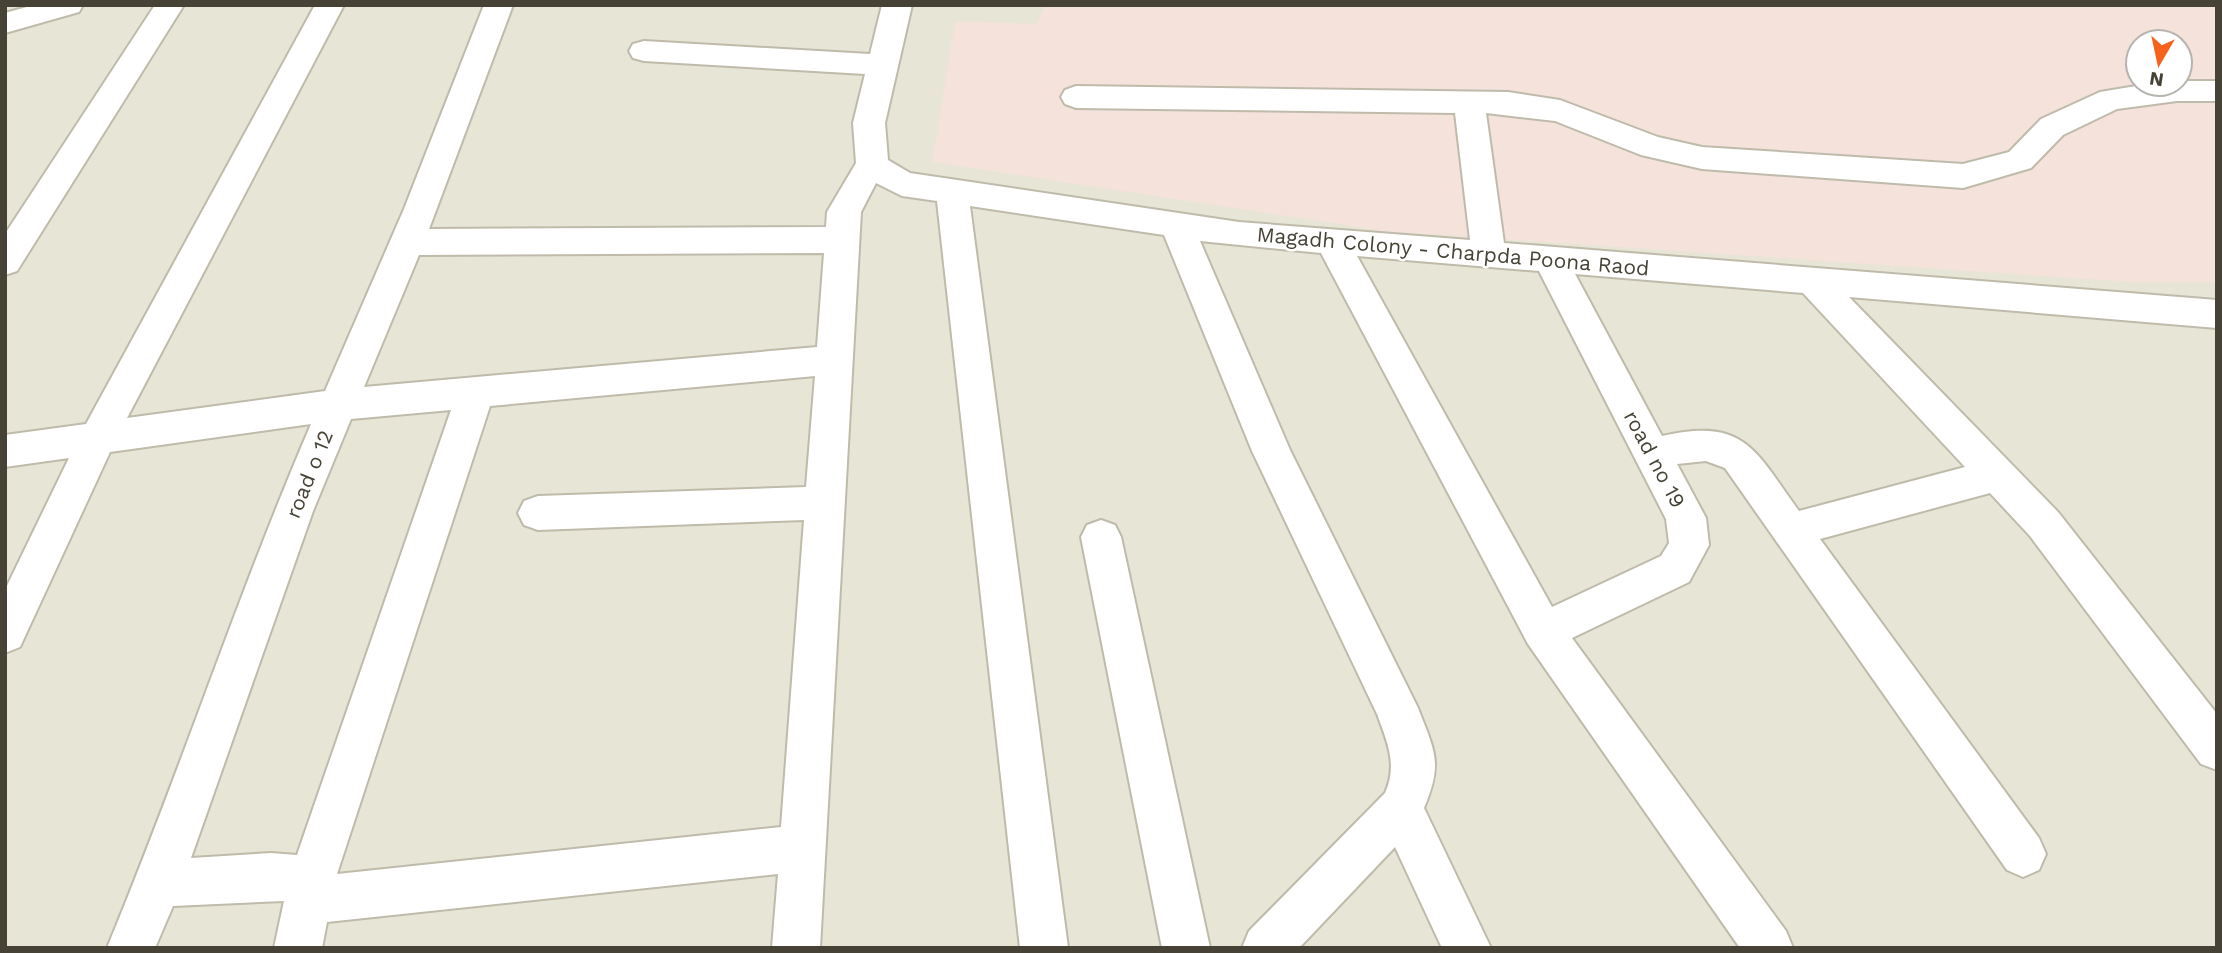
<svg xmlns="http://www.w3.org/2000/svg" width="2222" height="953" viewBox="0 0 2222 953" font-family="'Work Sans',sans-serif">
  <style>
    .residential { fill: #e7e5d5; fill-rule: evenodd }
    .medical { fill: #f4e2db; fill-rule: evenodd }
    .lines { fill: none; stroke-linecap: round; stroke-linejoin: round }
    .minor-casing { stroke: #bfbbaa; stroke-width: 4 }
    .minor { fill: #fff; fill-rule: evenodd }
    .labels { text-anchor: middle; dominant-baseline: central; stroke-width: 5; stroke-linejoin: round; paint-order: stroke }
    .street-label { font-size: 21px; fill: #464336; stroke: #fff }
  </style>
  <rect width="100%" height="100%" fill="#f3f2e7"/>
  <!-- residential -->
  <path class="residential" d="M5,5H2217V948H5ZM2138,42H2180V84H2138Z"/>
  <!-- medical -->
  <path class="medical" d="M1046,5H2217V283L2131,282L1384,231L932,162L955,21L1036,24ZM2138,42H2180V84H2138Z"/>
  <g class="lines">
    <!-- minor casing -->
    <g class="minor-casing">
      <path id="minor" d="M34,5H83L79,12L5,33V13Z
        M155,5H184L17,271L5,275V234Z
        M315,5H344L127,418L325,391L404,209L484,5H513L429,229L826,227L827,212L856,163L853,123L865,74L644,61L633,58L629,51L633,44L644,41L870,54L882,5H912L885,123L888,160L910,173L1239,222L1470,240L1455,113L1076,108L1065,104L1061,97L1065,90L1076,86L1508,92L1560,100L1658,137L1702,147L1963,164L2009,152L2041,119L2100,92L2148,84H2180V81H2217V101H2177L2117,109L2063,135L2031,168L1963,188L1702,169L1641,155L1555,121L1486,113L1504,243L2217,300V328L1849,297L2058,512L2217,714V770L2201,764L2030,536L1990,493L1820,539L2039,838L2046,854L2039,870L2023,877L2007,870L1725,468L1706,461L1677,464L1706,518L1709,545L1689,582L1572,638L1786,931L1793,948H1740L1528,644L1321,253L1200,241L1290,450L1418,708C1435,752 1443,763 1424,808L1491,948H1442L1395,847L1299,948H1242L1249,931L1385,793C1398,765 1387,741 1377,714L1252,451L1164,235L970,206L1068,948H1020L937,201L902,196L876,183L861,212L820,948H772L778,874L327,922L322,948H274L284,901L173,906L155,948H107C179,775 237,596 311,424L110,452L20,647L5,653V590L69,458L5,467V435L86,424ZM824,253L817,347L364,387L419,255ZM1357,256L1539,271L1666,519L1669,543L1661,556L1552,607ZM1575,274L1803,293L1965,467L1799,511C1755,451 1746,417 1662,436ZM815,376L806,487L538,496L524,501L518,513L524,525L538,530L804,520L781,827L337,874L490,406ZM451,410L297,855L271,853L191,858L313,511L351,419Z
        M1101,520L1115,525L1121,537L1210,948H1162L1081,537L1087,525Z"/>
    </g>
    <!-- minor -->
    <use href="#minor" class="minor"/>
  </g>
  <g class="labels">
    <!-- street labels -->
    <g class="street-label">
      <text transform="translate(1453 251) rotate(5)">Magadh Colony - Charpda Poona Raod</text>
      <text transform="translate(1655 459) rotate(62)">road no 19</text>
      <text transform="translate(309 474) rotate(-68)">road o 12</text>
    </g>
  </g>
  <!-- border -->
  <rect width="2222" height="953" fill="none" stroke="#464336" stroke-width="14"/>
  <!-- north arrow -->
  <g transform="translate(2159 63) rotate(189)"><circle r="33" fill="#ffffff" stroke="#b5b4af" stroke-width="2"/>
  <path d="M0-5L12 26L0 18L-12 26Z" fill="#f6621b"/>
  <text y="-10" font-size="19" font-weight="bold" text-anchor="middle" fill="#464336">N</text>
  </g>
</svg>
